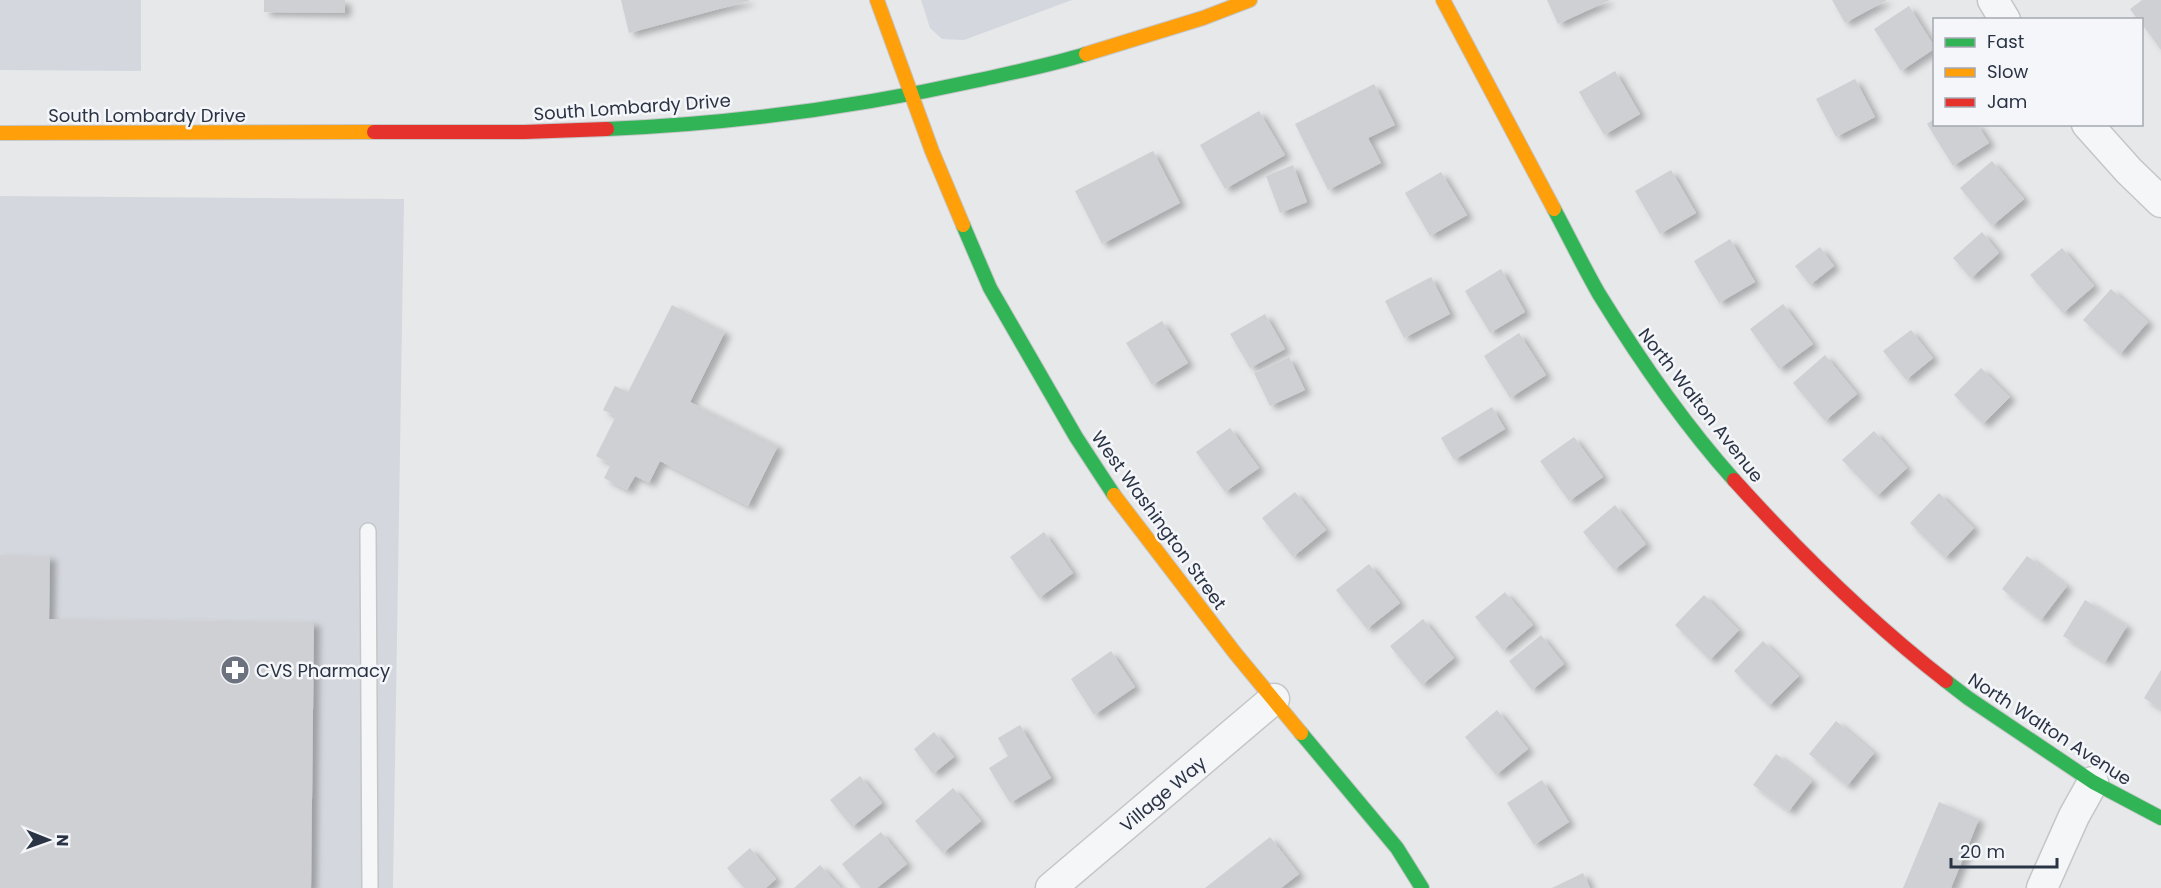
<svg xmlns="http://www.w3.org/2000/svg" width="2161" height="888" viewBox="0 0 2161 888" font-family="Poppins,sans-serif">
  <style>
    .built { fill: #d4d7dd }
    .building { fill: #ced0d3; filter: url(#shadow) }
    .lines { fill: none; stroke-linecap: round; stroke-linejoin: round }
    .lane-casing { stroke: #c4c6c8; stroke-width: 18 }
    .street-casing { stroke: #c4c6c8; stroke-width: 33 }
    .fast-casing { stroke: #c4c6c8; stroke-width: 16 }
    .slow-casing { stroke: #c4c6c8; stroke-width: 16 }
    .jam-casing { stroke: #c4c6c8; stroke-width: 16 }
    .lane { stroke: #f5f6f7; stroke-width: 15 }
    .street { stroke: #f5f6f7; stroke-width: 30 }
    .fast { stroke: #30b455; stroke-width: 14 }
    .slow { stroke: #ff9f0a; stroke-width: 14 }
    .jam { stroke: #e5322d; stroke-width: 14 }
    .labels { text-anchor: middle; dominant-baseline: central; stroke-width: 5; stroke-linejoin: round; paint-order: stroke }
    .street-label { font-size: 18px; fill: #2b3445; stroke: #f4f6f9 }
    .poi-label { font-size: 18px; fill: #2b3445; stroke: #f4f6f9; text-anchor: start }
  </style>
  <defs>
    <filter id="shadow"><feDropShadow dx="6" dy="4" stdDeviation="3" flood-color="#0004"/></filter>
  </defs>
  <rect width="100%" height="100%" fill="#e6e8ea"/>
  <!-- built -->
  <path class="built" d="M0,0H141V71L0,70Z
    M921,0H1072L964,40L942,39L930,28Z
    M0,196L404,199L393,888H0Z"/>
  <!-- building -->
  <path class="building" d="M264,0H345V13L264,12Z
    M621,0H749V1L629,33Z
    M1547,0H1610L1558,24Z
    M1832,0H1887L1845,23Z
    M2142,0H2161V50L2142,24V20H2138L2130,9Z
    M1909,6L1934,46V49L1901,71L1874,29Z
    M1615,71L1640,114L1604,135L1579,92Z
    M1855,79L1875,117L1836,137L1816,99Z
    M1374,84L1395,125L1368,138L1381,163L1328,190L1295,124Z
    M1259,111L1285,155L1225,189L1200,145Z
    M1934,119V124H1977L1989,143L1953,166L1927,124Z
    M1153,151L1180,203L1102,244L1075,191Z
    M1992,161L2024,199L1992,226L1960,188Z
    M1293,165L1307,202L1280,213L1266,176Z
    M1671,170L1696,213L1660,234L1635,191Z
    M1441,172L1467,215L1430,236L1405,193Z
    M1982,232L1999,253L1971,278L1953,258Z
    M1730,239L1755,282L1719,303L1694,261Z
    M1820,247L1834,266L1810,285L1795,266Z
    M2062,248L2094,286L2063,313L2030,275Z
    M1501,269L1525,312L1490,333L1465,291Z
    M1431,277L1450,314L1404,338L1385,301Z
    M2111,289L2148,322L2120,354L2083,320Z
    M1783,304L1813,344L1779,369L1750,329Z
    M672,305L725,332L690,402L778,446L748,506L660,461L649,483L635,476L627,490L604,478L611,464L596,456L616,416L603,410L615,386L628,392Z
    M1265,314L1285,349L1250,368L1230,334Z
    M1162,321L1188,363L1152,385L1126,343Z
    M1911,330L1933,358L1906,380L1883,351Z
    M1519,333L1546,375L1510,398L1484,356Z
    M1825,355L1857,394L1825,421L1793,383Z
    M1289,357L1305,390L1270,406L1254,373Z
    M1981,368L2010,397L1983,424L1954,395Z
    M1492,407L1505,429L1454,460L1441,438Z
    M1230,428L1259,468L1225,492L1196,452Z
    M1874,431L1907,468L1877,496L1842,460Z
    M1574,437L1603,477L1569,501L1540,461Z
    M1295,492L1326,530L1293,557L1262,518Z
    M1939,493L1974,528L1945,558L1910,523Z
    M1615,505L1646,544L1614,570L1583,532Z
    M1044,532L1073,573L1039,598L1010,557Z
    M0,555L50,556L49,619L314,622L311,888H0Z
    M2027,556L2067,586L2041,620L2002,589Z
    M1369,564L1400,603L1367,629L1336,590Z
    M1505,592L1533,625L1503,650L1475,617Z
    M1704,595L1739,630L1710,660L1675,625Z
    M2085,600L2127,626L2105,662L2063,636Z
    M1423,619L1454,658L1422,685L1390,646Z
    M1541,635L1564,664L1532,690L1509,661Z
    M1763,641L1799,676L1769,706L1734,671Z
    M1111,651L1135,687L1094,715L1071,679Z
    M2161,670V709L2144,698Z
    M1497,710L1528,749L1496,775L1465,737Z
    M1836,721L1874,753L1847,786L1809,754Z
    M1020,725L1051,778L1010,803L989,768L1008,756L998,738Z
    M934,732L954,757L933,774L914,749Z
    M1776,754L1812,781L1789,811L1753,785Z
    M860,776L882,803L852,827L830,800Z
    M1542,780L1569,822L1534,845L1507,803Z
    M953,788L981,821L943,853L915,821Z
    M1939,802L1979,819L1951,888H1903Z
    M881,832L907,864L877,888H861L842,864Z
    M1270,837L1299,874L1281,888H1205Z
    M750,848L776,879L766,888H744L727,868Z
    M820,865L841,888H794Z
    M1583,873L1590,888H1552Z"/>
  <g class="lines">
    <!-- lane casing -->
    <g class="lane-casing">
      <path id="lane" d="M368,531L370,888"/>
    </g>
    <!-- street casing -->
    <g class="street-casing">
      <path id="street" d="M1993,0L2005,20
        M2087,124L2129,171L2161,202
        M1051,888L1274,699
        M2042,888L2074,816L2093,782"/>
    </g>
    <!-- fast casing -->
    <g class="fast-casing">
      <path id="fast" d="M607,129C732,124 857,107 979,80C1015,72 1051,65 1086,54
        M1554,209C1569,237 1583,266 1599,294C1639,359 1683,423 1734,480
        M963,225L990,288L1076,437L1114,495
        M1946,681L1968,698L2093,782L2161,818
        M1301,733L1397,848L1422,888"/>
    </g>
    <!-- slow casing -->
    <g class="slow-casing">
      <path id="slow" d="M877,0L932,151L963,225
        M1443,0L1554,209
        M1086,54L1203,18L1250,0
        M0,133L374,132
        M1114,495L1235,653L1301,733"/>
    </g>
    <!-- jam casing -->
    <g class="jam-casing">
      <path id="jam" d="M374,132H524L607,129
        M1734,480C1799,552 1869,621 1946,681"/>
    </g>
    <!-- lane -->
    <use href="#lane" class="lane"/>
    <!-- street -->
    <use href="#street" class="street"/>
    <!-- fast -->
    <use href="#fast" class="fast"/>
    <!-- slow -->
    <use href="#slow" class="slow"/>
    <!-- jam -->
    <use href="#jam" class="jam"/>
  </g>
  <!-- icons -->
  <defs>
    <g id="pharmacy-disc" transform="scale(1.5)"><circle r="9.5" fill="#6c737f" stroke="#f4f6f9"/><path d="M-2-6h4v4h4v4h-4v4h-4v-4h-4v-4h4Z" fill="#fff"/></g>
  </defs>
  <g fill-rule="evenodd">
    <use href="#pharmacy-disc" x="235" y="670"/>
  </g>
  <g class="labels">
    <!-- street labels -->
    <g class="street-label">
      <text transform="translate(632 107) rotate(-4)">South Lombardy Drive</text>
      <text x="147" y="115">South Lombardy Drive</text>
      <text transform="translate(1701 405) rotate(52)">North Walton Avenue</text>
      <text transform="translate(1159 520) rotate(54)">West Washington Street</text>
      <text transform="translate(2050 729) rotate(33)">North Walton Avenue</text>
      <text transform="translate(1163 794) rotate(-40)">Village Way</text>
    </g>
    <!-- poi labels -->
    <g class="poi-label">
      <text x="256" y="670">CVS Pharmacy</text>
    </g>
  </g>
  <!-- legend -->
  <rect x="1933" y="18" width="210" height="108" fill="#f4f6f9" stroke="#a4a8b1" stroke-width="1.5"/>
  <rect x="1945" y="38" width="30" height="9" fill="#30b455" stroke="#a4a8b1" stroke-width="1.5"/>
  <text x="1987" y="48" font-size="18" fill="#2b3445">Fast</text>
  <rect x="1945" y="68" width="30" height="9" fill="#ff9f0a" stroke="#a4a8b1" stroke-width="1.5"/>
  <text x="1987" y="78" font-size="18" fill="#2b3445">Slow</text>
  <rect x="1945" y="98" width="30" height="9" fill="#e5322d" stroke="#a4a8b1" stroke-width="1.5"/>
  <text x="1987" y="108" font-size="18" fill="#2b3445">Jam</text>
  <!-- north arrow -->
  <g transform="translate(48 840) rotate(91)" stroke="#f4f6f9" stroke-width="4.5" paint-order="stroke">
  <path d="M0-4.5L10 22L0 15L-10 22Z" fill="#2b3445"/>
  <text y="-9" font-size="16" font-weight="bold" text-anchor="middle" fill="#2b3445">N</text>
  </g>
  <!-- scale -->
  <path d="M1951 858v9h106v-9" fill="none" stroke="#2b3445" stroke-width="3"/>
  <text x="1960" y="858" font-size="18" fill="#2b3445" stroke="#f4f6f9" stroke-width="4.5" paint-order="stroke">20 m</text>
</svg>
